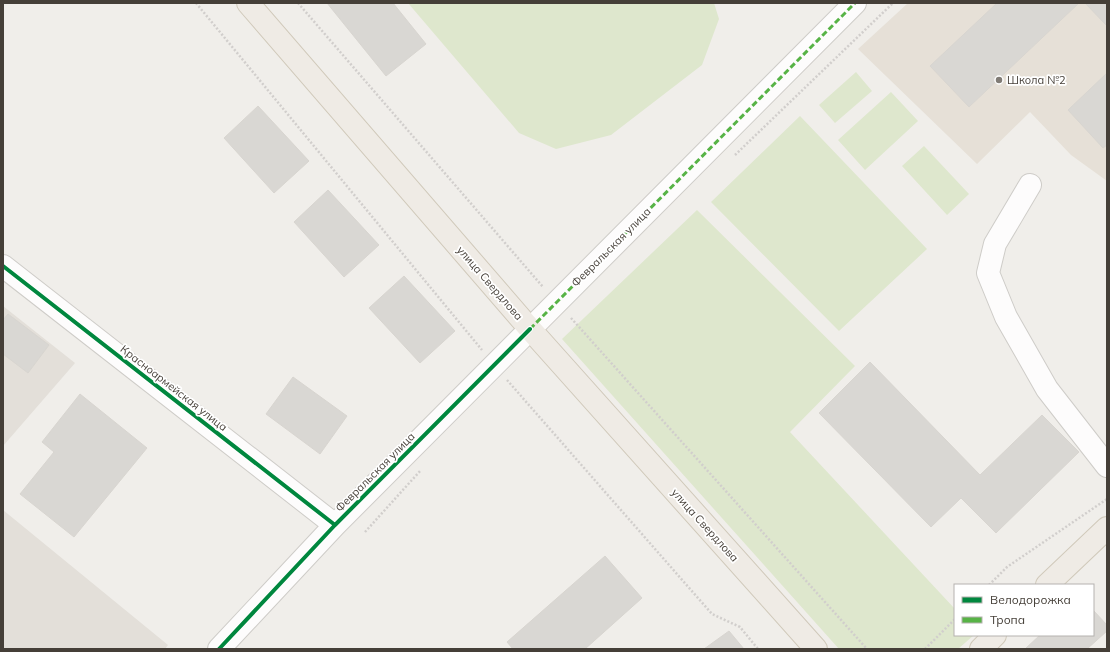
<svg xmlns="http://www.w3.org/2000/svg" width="1110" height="652" viewBox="0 0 1110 652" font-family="Mulish,sans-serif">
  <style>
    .residential { fill: #e3dfd9 }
    .education { fill: #e6e0d7 }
    .green { fill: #dee7cd }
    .building { fill: #d9d7d3; stroke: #d8d5d0 }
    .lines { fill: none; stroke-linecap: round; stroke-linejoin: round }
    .minor-casing { stroke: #ceccc8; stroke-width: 24 }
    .major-casing { stroke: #d0c9ba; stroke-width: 24 }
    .path { stroke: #d1cecc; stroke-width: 2.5; stroke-dasharray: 2 2; stroke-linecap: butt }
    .minor { stroke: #fdfcfc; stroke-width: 22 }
    .major { stroke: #efebe5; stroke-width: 22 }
    .quiet { stroke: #57b346; stroke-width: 3; stroke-dasharray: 6 3; stroke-linecap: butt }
    .cycleway-casing { stroke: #fff; stroke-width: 6 }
    .cycleway { stroke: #00873e; stroke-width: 4 }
    .poi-dot { fill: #817c76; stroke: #fff; stroke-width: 1.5 }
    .labels { text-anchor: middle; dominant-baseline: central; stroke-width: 3.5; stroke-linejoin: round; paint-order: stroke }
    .poi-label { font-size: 11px; fill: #453f38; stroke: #fff; text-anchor: start }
    .street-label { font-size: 11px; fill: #453f38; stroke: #fff }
  </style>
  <rect width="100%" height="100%" fill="#f0eeea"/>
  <!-- residential -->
  <path class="residential" d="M3,306L75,363L3,446Z
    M3,510L168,645L165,649H3Z"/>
  <!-- education -->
  <path class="education" d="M908,3H1107V181L1071,155L1030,112L977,164L858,49Z"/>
  <!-- green -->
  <path class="green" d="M408,3H714L719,19L702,65L611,135L556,149L519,133Z
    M856,72L872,91L835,123L819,105Z
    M891,92L918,121L865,170L838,140Z
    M800,116L927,249L839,331L711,202Z
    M924,146L969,194L947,215L902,166Z
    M697,210L855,366L790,432L955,609V635H974L958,649H839L562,339Z"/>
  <!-- building -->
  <path class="building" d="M327,3H393L426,44L386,76Z
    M997,3H1079L969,107L930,66Z
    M1085,3H1107V26Z
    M1107,73V145L1103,148L1068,110Z
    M258,106L309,161L274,193L224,138Z
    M328,190L379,245L344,277L294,222Z
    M404,276L455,331L420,363L369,308Z
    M8,314L49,345L28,373L3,354V320Z
    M870,362L980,475L1042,415L1079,452L996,533L961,498L931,527L819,413Z
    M293,377L347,416L320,454L266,414Z
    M80,394L147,448L74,537L20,494L54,452L42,442Z
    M605,556L642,598L585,649H513L507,642Z
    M1093,610L1107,625V631L1087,649H1025L1040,635H1093Z
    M729,631L744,649H704Z"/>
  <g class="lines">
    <!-- minor casing -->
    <g class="minor-casing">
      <path id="minor" d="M1030,185L995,244L988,273L1006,317L1047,389L1107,466
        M3,266L335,525
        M219,649L335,525L855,3"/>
    </g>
    <!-- major casing -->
    <g class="major-casing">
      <path id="major" d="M248,3L530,329L816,649
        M1047,585L1107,528
        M981,649L995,635"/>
    </g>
    <!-- path -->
    <path class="path" d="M196,3L482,350
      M298,3L543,287
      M735,155L893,3
      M571,318L867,649
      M507,380L712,614L740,627L758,649
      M365,532L421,470
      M989,585L1007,567L1107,499
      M925,649L955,619"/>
    <!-- minor -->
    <use href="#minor" class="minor"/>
    <!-- major -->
    <use href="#major" class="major"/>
    <!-- quiet -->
    <path class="quiet" d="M530,329L855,3"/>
    <!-- cycleway casing -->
    <g class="cycleway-casing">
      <path id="cycleway" d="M3,266L335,525
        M219,649L335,525L530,329"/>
    </g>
    <!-- cycleway -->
    <use href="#cycleway" class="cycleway"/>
  </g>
  <!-- markers -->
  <circle class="poi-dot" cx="999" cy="80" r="4"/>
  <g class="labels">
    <!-- poi labels -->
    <g class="poi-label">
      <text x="1007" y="80">Школа №2</text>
    </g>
    <!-- street labels -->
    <g class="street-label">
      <text transform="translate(611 247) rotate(-45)">Февральская улица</text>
      <text transform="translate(490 283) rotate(49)">улица Свердлова</text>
      <text transform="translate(174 388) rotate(38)">Красноармейская улица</text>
      <text transform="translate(375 472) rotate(-45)">Февральская улица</text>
      <text transform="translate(705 525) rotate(48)">улица Свердлова</text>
    </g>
  </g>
  <!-- border -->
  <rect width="1110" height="652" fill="none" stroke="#453f38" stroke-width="8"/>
  <!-- legend -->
  <rect x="954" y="584" width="140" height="52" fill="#ffffff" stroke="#b5b2af"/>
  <rect x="962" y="597" width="20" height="6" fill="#00873e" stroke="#b5b2af"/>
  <text x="990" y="604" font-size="12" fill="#453f38">Велодорожка</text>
  <rect x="962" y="617" width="20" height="6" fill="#57b346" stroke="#b5b2af"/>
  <text x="990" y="624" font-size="12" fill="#453f38">Тропа</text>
</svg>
